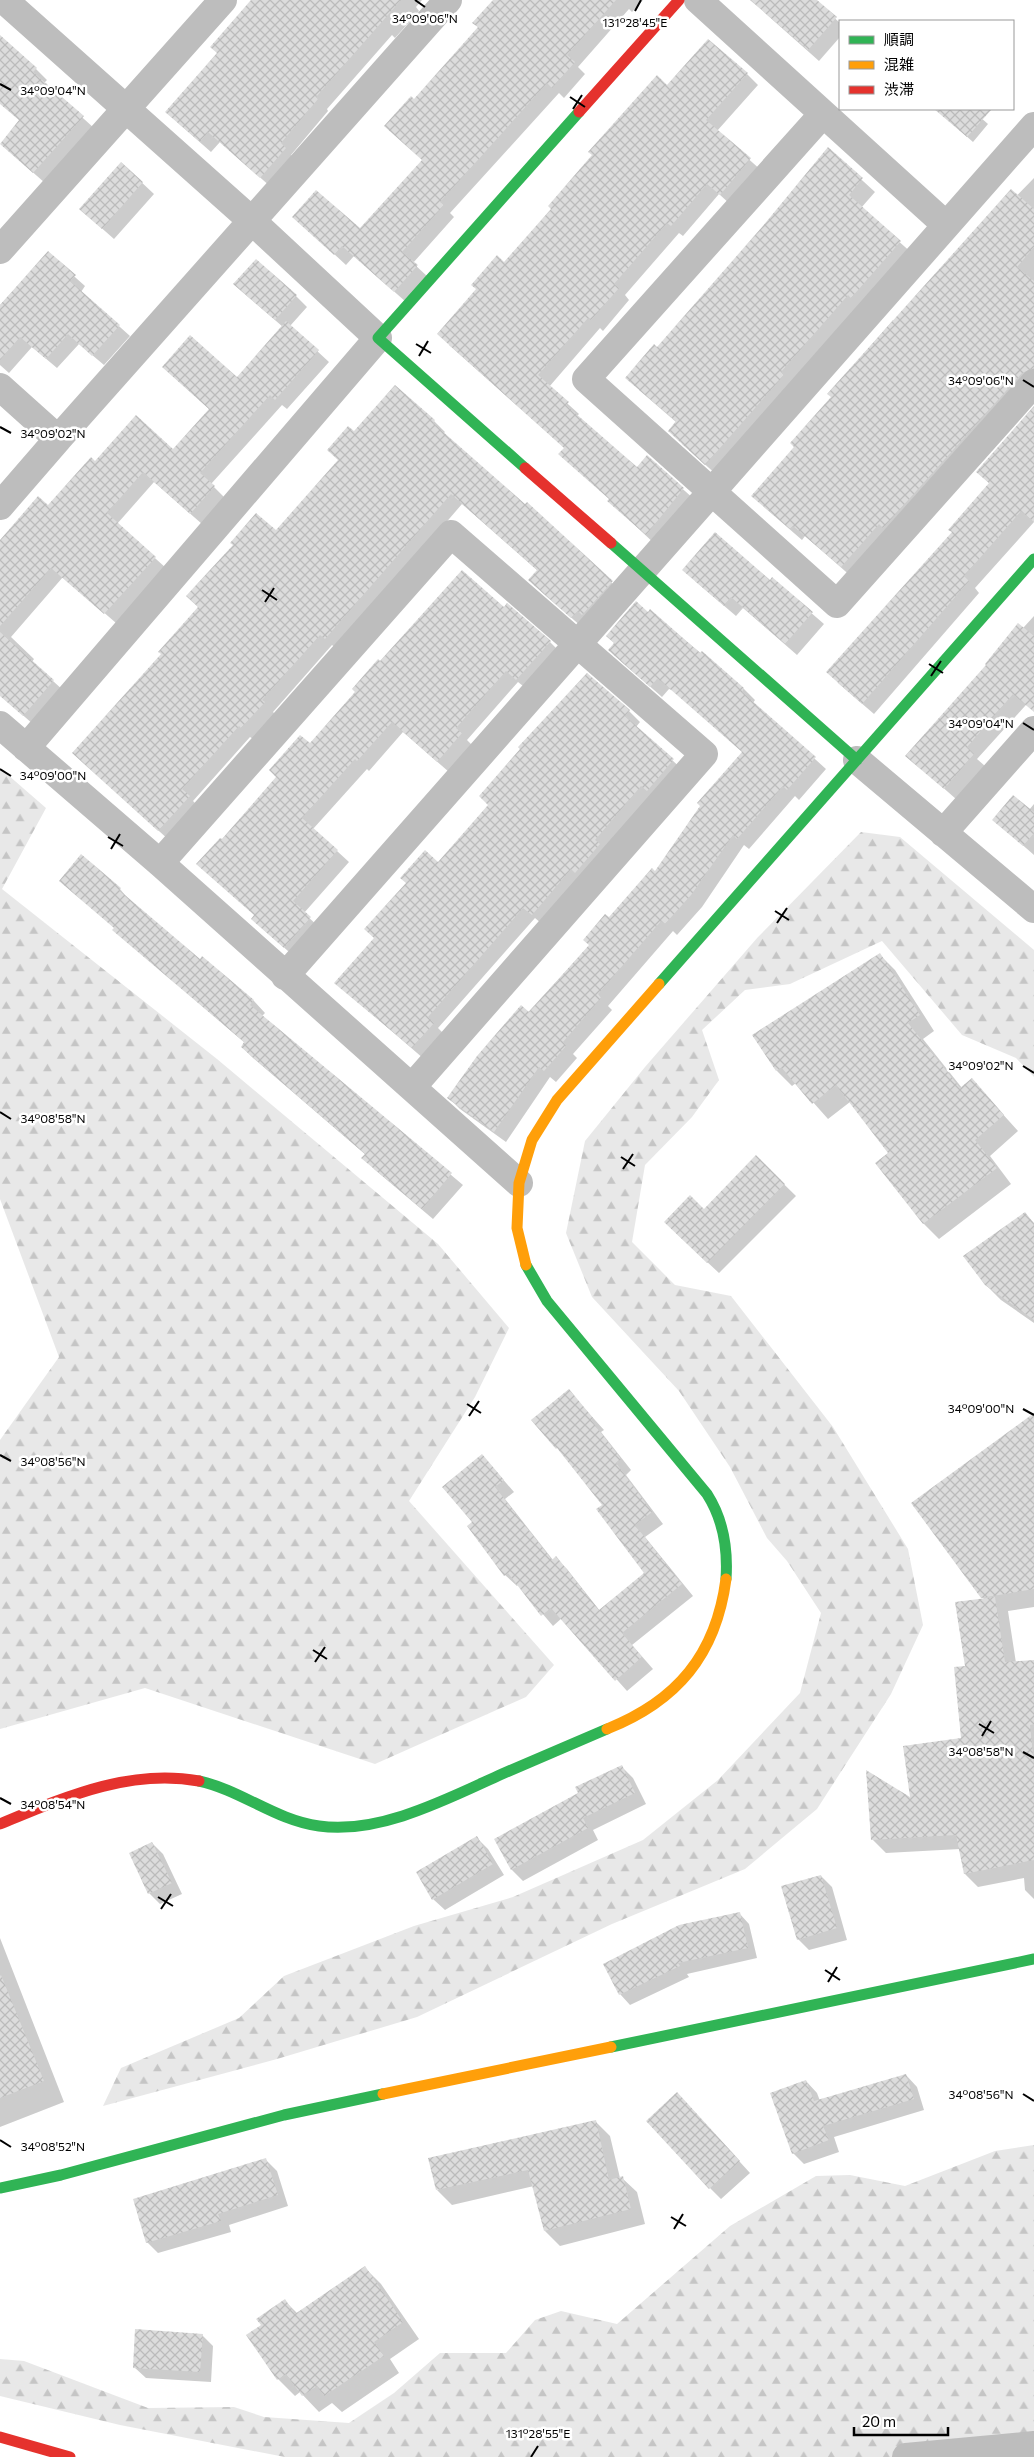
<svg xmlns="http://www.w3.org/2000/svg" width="1034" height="2457" viewBox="0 0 1034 2457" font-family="Commissioner,'Noto Sans JP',sans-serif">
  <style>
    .forest { fill: url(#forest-firs) }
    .shadow { fill: #0003 }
    .building { fill: url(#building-cross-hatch) }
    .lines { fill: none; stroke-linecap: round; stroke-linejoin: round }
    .street { stroke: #bdbdbd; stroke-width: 28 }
    .fast { stroke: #30b455; stroke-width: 11 }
    .slow { stroke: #ff9f0a; stroke-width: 11 }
    .jam { stroke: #e5322d; stroke-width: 11 }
    .ticks { fill: none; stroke: #000; stroke-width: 2 }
    .ticks-label { font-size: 12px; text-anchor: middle; fill: #000; stroke: #fff; stroke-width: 5; stroke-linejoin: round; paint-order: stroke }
  </style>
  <defs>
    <pattern id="forest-firs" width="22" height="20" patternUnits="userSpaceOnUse" patternTransform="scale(1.25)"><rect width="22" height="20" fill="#e8e8e8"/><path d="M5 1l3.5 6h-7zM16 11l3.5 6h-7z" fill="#c5c5c5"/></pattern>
    <pattern id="building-cross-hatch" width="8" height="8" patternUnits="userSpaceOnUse" patternTransform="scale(1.25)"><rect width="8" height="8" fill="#dcdcdc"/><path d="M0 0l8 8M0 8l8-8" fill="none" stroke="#bbb"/></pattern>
  </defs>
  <rect width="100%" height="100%" fill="#fff"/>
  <!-- forest -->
  <path class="forest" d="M0,768L46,808L2,889L217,1059L438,1244L509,1328L475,1397L409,1501L554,1665L526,1697L375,1764L145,1688L0,1729V1440L59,1357L0,1199Z
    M861,832L900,837L1034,950V1077L1016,1058L962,1035L882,941L790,984L745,990L702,1030L719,1080L692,1117L645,1165L632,1242L675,1285L731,1296L833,1427L908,1549L923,1625L891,1694L817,1809L745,1869L612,1924L417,2017L277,2059L103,2106L121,2068L239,2018L284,1976L414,1926L513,1897L643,1840L718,1780L800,1693L821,1613L787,1561L767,1538L730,1467L679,1391L592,1297L566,1233L585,1141L645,1067L758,937Z
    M1034,2145V2457H285L120,2425L0,2396V2359L24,2361L148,2408L234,2407L264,2417L349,2423L394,2393L440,2353H506L535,2320L561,2311L617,2324L730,2226L816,2176L850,2175L905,2186L995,2151Z"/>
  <!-- shadow -->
  <path class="shadow" d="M256,0H422L416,7L419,11L395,38L392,35L327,109L328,111L291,155L296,160L272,188L220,142L211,152L178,123L218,54Z
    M494,0H643L632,12L629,9L578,67L585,74L564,98L559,93L450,213L454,217L413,263L428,277L406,302L354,256L346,265L294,217L360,230L423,160L414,100L479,28Z
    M758,0H815L840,23V37L819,61L766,14L755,3Z
    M0,41L36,69L47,80L44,83L94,128L45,183L12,154L20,121L0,103Z
    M747,74L758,85L717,131L762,171L731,205L719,194L683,236L679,233L625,295L629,300L603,331L600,328L549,387L579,414L577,416L637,469L647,457L695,500L657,546L609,501L610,499L565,448L449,345L504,263L668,86Z
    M960,109H971L988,124L973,142L949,121Z
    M828,149L875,192L861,208L913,254L718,476L682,444L676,422L639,390L657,349L763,228Z
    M121,163L154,194L114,239L80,209Z
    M1034,178V383L853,578L805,536L802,540L764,507L796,447L832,397L829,394L893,320L895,321Z
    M48,253L85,286L81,292L130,336L104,365L79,344L57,368L32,347L9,373L0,365V305Z
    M246,295L296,296L307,307L290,326L329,362L287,409L282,405L211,484L225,498L202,524L154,482L117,524L166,568L116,623L63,577L11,637L34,659L32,662L64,691L34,725L0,695V542L48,507L95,462L174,450L210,410L163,367L237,379L283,327Z
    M1034,408V522L975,588L979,593L874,714L838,683L990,484L977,472Z
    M434,421L445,432L443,434L623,593L583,628L541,591L538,571L462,504L337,649L332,645L273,712L275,714L253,739L250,737L193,801L200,808L170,841L85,764L276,532L339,461L354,433Z
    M772,579L824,624L797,655L743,608L736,616L695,581H770Z
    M504,608L550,642L561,653L528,690L518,682L467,740L472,745L449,772L403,732L369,771L367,769L313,829L349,862L304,913L321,929L296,958L264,930L255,916L222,841L310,745L380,663Z
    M650,611L744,689L755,700L753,703L826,769L799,800L795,796L749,849L744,845L702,907L677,935L673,931L608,1006L612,1010L573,1054L577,1058L556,1082L550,1077L506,1142L460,1109L449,1098L590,945L609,919L655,873L743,752L674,691L669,689L662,697L621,661Z
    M1034,616V696L977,759L985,766L956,799L907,756Z
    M629,711L640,722L636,727L684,771L543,925L535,918L438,1028L445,1035L424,1059L336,983L438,864Z
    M1034,804V855L994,820L1029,810Z
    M81,856L120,889L130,901L200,960L202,958L254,1001L265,1013L262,1016L463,1185L433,1219L374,1169L366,1155L253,1058L242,1047L245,1043L114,930L115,928Z
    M880,955L895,970L934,1031L923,1039L962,1088L972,1080L1018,1131L990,1156L1011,1184L939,1239L924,1224L877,1163L890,1153L850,1102L828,1119L796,1083L792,1086L777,1071L754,1035Z
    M756,1157L796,1196L719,1273L677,1234L704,1210Z
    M1025,1213L1034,1223V1323L1001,1300L986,1285Z
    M568,1390L604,1430L601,1432L631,1470L626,1475L663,1524L645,1537L693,1596L632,1645L653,1669L627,1691L562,1618L553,1626L518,1585L517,1586L505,1575L474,1522L482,1455L514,1492L505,1499L553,1560L556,1558L567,1569L600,1611L646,1573L604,1505L568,1459L533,1420Z
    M1034,1415V1607L1008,1611L1016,1663L1034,1661V1899L1025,1890L1024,1878L978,1887L965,1874L960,1849L886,1853L872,1839L911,1800L963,1739L966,1667L984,1599L982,1597Z
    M621,1766L633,1778L646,1804L593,1830L598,1840L523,1881L512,1870L496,1840L580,1794Z
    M477,1838L488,1849L504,1875L445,1910L433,1899Z
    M152,1843L163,1854L182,1894L160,1904L149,1893Z
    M821,1876L832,1887L847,1940L809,1950L798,1939Z
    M739,1913L749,1924L757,1958L687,1974L689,1977L630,2005L620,1994Z
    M0,1938L64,2102L0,2127Z
    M906,2075L917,2087L924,2110L834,2137L839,2152L804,2164L793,2153L806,2081L817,2093L820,2101Z
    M688,2105L750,2173L721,2199L710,2188Z
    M596,2122L610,2136L620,2178H622L637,2192L645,2224L560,2246L545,2231L534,2186L452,2205L437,2190Z
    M266,2160L277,2171L288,2206L229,2225L231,2232L158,2253L147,2242Z
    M365,2268L381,2284L419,2339L390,2359L399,2373L342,2412L332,2403L319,2412L300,2392L295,2396L278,2379L248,2335L262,2326L285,2301L298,2314Z
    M202,2335L213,2346L211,2382L146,2378L134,2367Z"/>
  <!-- building -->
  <path class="building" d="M251,0H401L316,97L318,99L281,143L286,148L260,178L208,132L200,142L165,112L217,53L210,47Z
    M493,0H616L567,55L575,62L552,88L547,83L440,202L444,205L402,252L418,265L394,292L342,246L334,255L292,217L316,190L360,228L422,160L384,126L411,96L414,99L478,27L472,23Z
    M750,0H817L837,17L808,50Z
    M0,35L37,68L33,72L84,116L33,173L0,144L19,120L0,104Z
    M708,39L748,73L706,120L751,158L720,195L707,184L671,226L667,223L614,284L619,288L591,320L588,318L538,375L569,402L566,405L637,467L647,455L684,488L646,535L607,501L609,499L558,454L564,448L437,334L476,289L471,285L497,255L504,262L551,209L548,206L592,155L588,152L657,75L667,85Z
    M934,109H992L967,137Z
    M828,147L863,178L849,195L901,241L851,298L848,295L781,372L784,375L705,465L668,431L676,421L625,378L654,344L657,347L762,227Z
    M121,162L143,182L102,229L79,209Z
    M1011,189L1034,209V247L1017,267L1034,281V368L1022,373L883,528L879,524L841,567L793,526L790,529L751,496L794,447L790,443L831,397L827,394Z
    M48,251L76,275L70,281L120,325L92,356L68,334L46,359L20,337L0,360V305Z
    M256,259L297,295L275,320L233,284Z
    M286,321L319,350L275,400L270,395L200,473L215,486L190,514L143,472L107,513L156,557L104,614L51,568L0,626V540L38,496L48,505L91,457L95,461L136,415L173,449L209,409L162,367L190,335L237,377Z
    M395,385L435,420L433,423L525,504L527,502L613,581L582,615L578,611L571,618L528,580L537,570L451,494L325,639L320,635L262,700L265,702L241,728L239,726L182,789L190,796L158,831L72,753L161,654L158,652L198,607L186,596L233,545L230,543L256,513L276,530L338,460L327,450L348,426L354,431Z
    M1034,406V522L1021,511L964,576L969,581L862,704L826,672L952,532L948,530L989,483L976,472Z
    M715,532L770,580L772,577L813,612L785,644L731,597L724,606L682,570Z
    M462,570L504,607L507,603L551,641L516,680L506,671L456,728L462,733L437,762L392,722L357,761L355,759L302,818L338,850L293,901L311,917L284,948L251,919L254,915L196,864L220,838L222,839L276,777L269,770L300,735L310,743L355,692L352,689L378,659L380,661Z
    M636,601L648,612L650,609L700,653L702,651L744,688L742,692L816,757L787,790L783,786L737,839L733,835L691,895L665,924L661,921L598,994L601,998L563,1042L566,1046L544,1071L539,1067L494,1132L447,1098L477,1056L521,1005L529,1012L589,945L583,940L605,914L609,917L652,868L655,871L700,806L697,803L742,752L661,681L657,679L650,687L608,650L614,643L606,636Z
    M1018,623L1034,636V712L1013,694L967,747L974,754L944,789L905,756L986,665L985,664Z
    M0,632L54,680L23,716L0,696Z
    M587,673L630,710L625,716L674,759L647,791L641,786L595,840L600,844L575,873L571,869L532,915L523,908L428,1017L434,1023L412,1048L334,983L374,938L364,929L406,883L400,878L425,850L438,862L488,805L479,796L520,749L518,747Z
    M1013,795L1034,812V833L1023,846L992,820Z
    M81,854L121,888L119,890L200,959L202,956L254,1000L250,1005L452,1173L422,1209L361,1158L365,1154L241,1047L244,1042L112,930L114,928L59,881Z
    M880,953L920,1015L908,1023L960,1088L972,1078L1004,1115L975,1140L997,1168L923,1224L875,1163L888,1153L836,1085L812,1104L782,1068L776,1071L752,1035Z
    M756,1155L785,1184L707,1263L664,1222L690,1195L704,1209Z
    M1025,1212L1034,1224V1320L985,1285L963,1256Z
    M569,1389L593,1418L591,1420L621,1459L616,1463L652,1512L635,1525L682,1584L622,1633L642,1657L615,1681L551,1608L541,1616L508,1573L504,1576L467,1526L472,1522L442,1487L482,1454L504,1480L495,1487L552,1560L556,1556L599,1610L644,1573L596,1509L602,1505L557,1448L556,1449L531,1420Z
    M1034,1413V1589L981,1598L911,1503Z
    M995,1597L1005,1662L1034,1660V1724L1030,1725L1034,1765V1860L964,1874L956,1835L871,1840L866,1770L910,1797L903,1746L961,1738L954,1667L965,1666L955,1602Z
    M622,1765L635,1793L583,1818L588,1828L511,1870L494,1839L578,1793L575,1787Z
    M477,1836L493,1864L432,1900L416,1872Z
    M152,1842L172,1883L148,1894L129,1853Z
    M821,1875L837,1928L797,1940L781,1886Z
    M740,1912L748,1948L678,1963L680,1966L619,1995L603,1964L679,1925Z
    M1,1975L44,2081L0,2098V1976Z
    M906,2074L914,2099L823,2126L829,2140L792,2154L770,2093L806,2080L814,2101Z
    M677,2092L740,2161L709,2189L646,2121Z
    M596,2120L609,2180L623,2176L631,2209L544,2231L528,2170L436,2190L428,2158Z
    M266,2158L278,2195L218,2214L221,2221L146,2243L133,2199Z
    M365,2266L403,2322L374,2342L384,2356L324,2396L317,2386L302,2396L286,2374L277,2380L246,2335L261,2325L256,2319L285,2299L295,2314Z
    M135,2329L203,2334L200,2372L133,2368Z"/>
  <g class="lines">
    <!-- street -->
    <path class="street" d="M4,0L252,221L378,338L26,748
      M698,0L946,225
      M822,115L586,379L837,604L1034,383
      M0,250L223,0
      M0,387L58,439L0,506
      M58,439L448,0
      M0,725L160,863L519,1183
      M857,760L1034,909
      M943,833L1034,730
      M160,863L451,534L704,754L412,1087
      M285,976L1034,126
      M906,2457L1034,2445"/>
    <!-- fast -->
    <path class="fast" d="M525,468L378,338L579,112
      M611,543L857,760
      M659,984L1034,559
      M526,1265L547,1301L707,1494C723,1519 728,1549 726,1579
      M199,1781C241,1790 275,1820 319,1826C379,1835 449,1798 502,1774C537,1759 572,1744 607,1729
      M611,2047L1034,1959
      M0,2188L61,2175L284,2115L383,2094"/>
    <!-- slow -->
    <path class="slow" d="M526,1265L517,1228L519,1183L532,1140L557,1100L659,984
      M607,1729C677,1701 716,1655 726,1579
      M383,2094L611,2047"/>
    <!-- jam -->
    <path class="jam" d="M579,112L679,0
      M525,468L611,543
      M0,1824C63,1798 129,1768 199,1781
      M0,2437L70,2457"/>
  </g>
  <!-- ticks -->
  <path class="ticks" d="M415,0L425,7M635,11L641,0M0,84L11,90M570,97L585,107M573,109L582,95M416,344L431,353M419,356L428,341M1023,380L1034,387M0,427L11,433M262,590L277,600M265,602L274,588M929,664L943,673M931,676L941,661M1023,723L1034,730M0,769L11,776M108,837L123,846M111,849L120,834M775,911L789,920M777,923L787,908M1023,1066L1034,1073M0,1112L11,1119M621,1157L635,1166M623,1169L633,1154M467,1404L481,1413M1023,1409L1034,1415M469,1416L479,1401M0,1455L11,1461M313,1650L327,1659M315,1662L325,1647M979,1724L994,1733M982,1736L991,1721M1023,1752L1034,1758M0,1798L11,1804M158,1897L173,1906M161,1909L171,1894M825,1970L840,1980M828,1982L837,1967M1023,2094L1034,2101M0,2140L11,2147M671,2217L686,2226M674,2229L683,2214M531,2457L538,2446"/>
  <g class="ticks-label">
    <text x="425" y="23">34°09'06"N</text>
    <text x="635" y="27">131°28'45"E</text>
    <text x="53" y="95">34°09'04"N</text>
    <text x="981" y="385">34°09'06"N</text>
    <text x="53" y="438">34°09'02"N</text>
    <text x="981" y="728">34°09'04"N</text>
    <text x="53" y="780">34°09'00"N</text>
    <text x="981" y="1070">34°09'02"N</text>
    <text x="53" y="1123">34°08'58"N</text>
    <text x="981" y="1413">34°09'00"N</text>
    <text x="53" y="1466">34°08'56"N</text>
    <text x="981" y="1756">34°08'58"N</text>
    <text x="53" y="1809">34°08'54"N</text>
    <text x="981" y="2099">34°08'56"N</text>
    <text x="53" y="2151">34°08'52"N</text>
    <text x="538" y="2438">131°28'55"E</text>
  </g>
  <!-- legend -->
  <rect x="839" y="20" width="175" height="90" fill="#ffffff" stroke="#999999"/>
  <rect x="849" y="36" width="25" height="8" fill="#30b455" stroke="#999999"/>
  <text x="884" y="45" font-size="15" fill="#000000">順調</text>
  <rect x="849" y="61" width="25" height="8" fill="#ff9f0a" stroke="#999999"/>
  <text x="884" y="70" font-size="15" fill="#000000">混雑</text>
  <rect x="849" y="86" width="25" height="8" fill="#e5322d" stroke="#999999"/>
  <text x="884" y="95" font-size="15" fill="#000000">渋滞</text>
  <!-- scale -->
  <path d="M854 2427v8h94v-8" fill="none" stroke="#000000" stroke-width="2.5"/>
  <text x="862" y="2427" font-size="15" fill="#000000" stroke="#ffffff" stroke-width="4" paint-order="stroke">20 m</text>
</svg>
